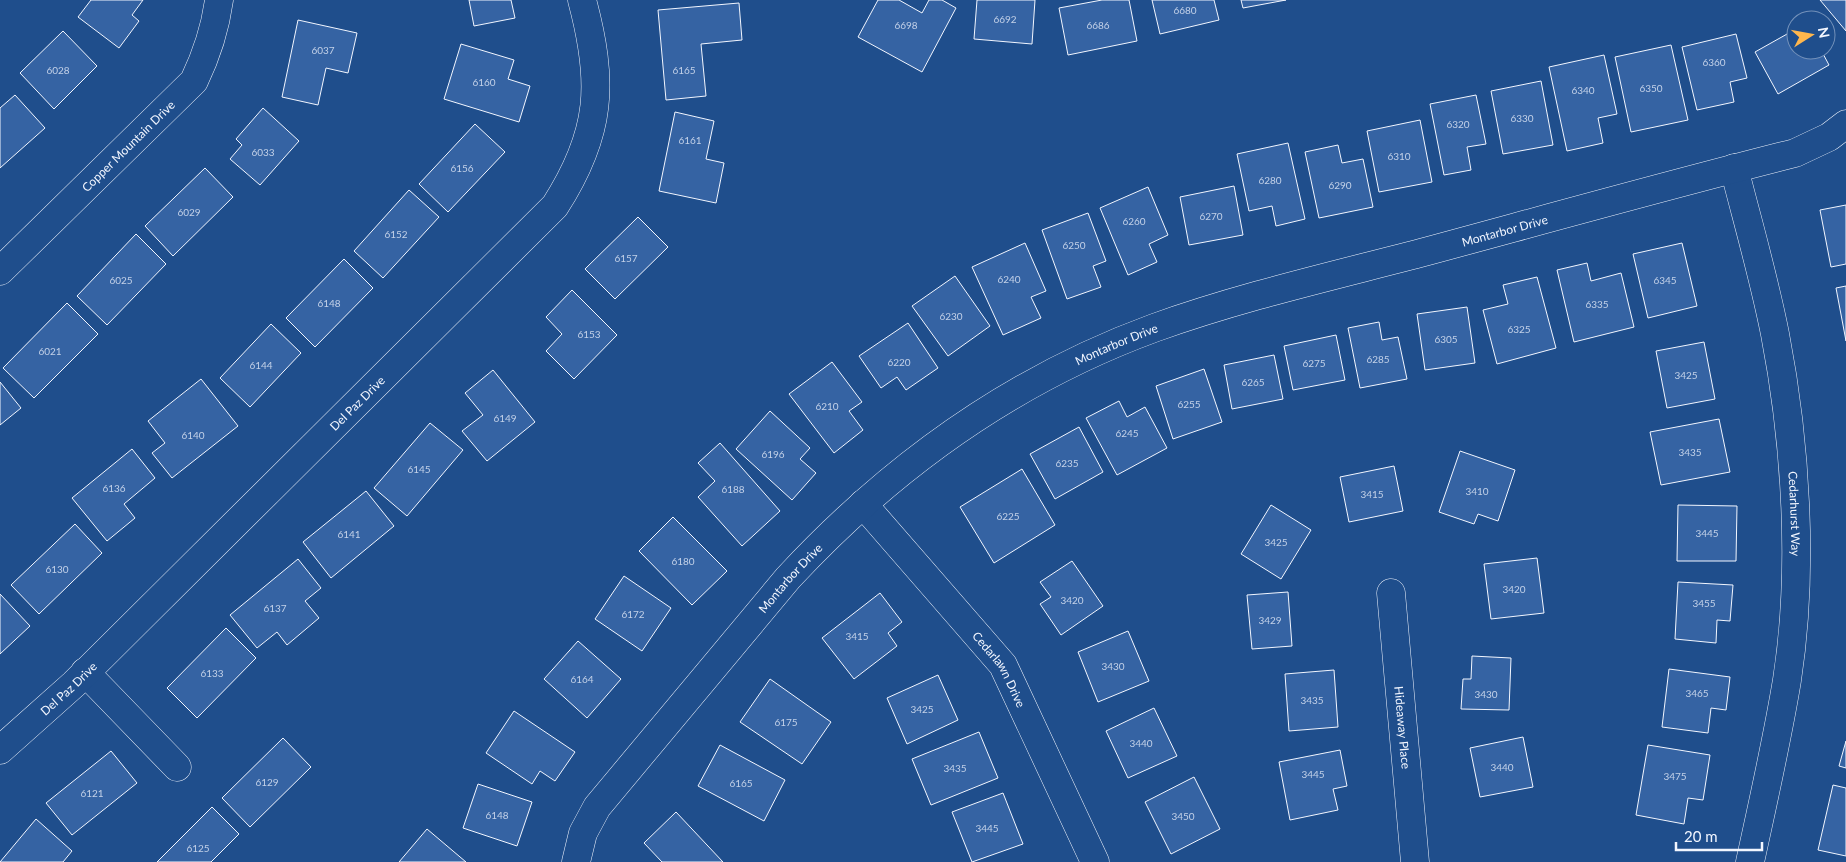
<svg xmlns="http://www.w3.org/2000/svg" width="1846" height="862" viewBox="0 0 1846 862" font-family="Lato,sans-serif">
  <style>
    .building { fill: #3563a3; stroke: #f2f6ff }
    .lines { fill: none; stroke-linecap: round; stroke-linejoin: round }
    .minor-casing { stroke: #f2f6ff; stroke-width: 29 }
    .minor { stroke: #1f4e8c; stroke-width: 28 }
    .labels { text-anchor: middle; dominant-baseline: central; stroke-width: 4; stroke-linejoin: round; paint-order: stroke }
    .number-label { font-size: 10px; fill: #c3d1e8 }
    .street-label { font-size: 12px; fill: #f2f6ff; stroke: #1f4e8c }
  </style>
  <rect width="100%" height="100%" fill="#1f4e8c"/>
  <!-- building -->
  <path class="building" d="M91,0H143L132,15L139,21L119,48L78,17Z
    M469,0H511L515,18L474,26Z
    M878,0H899L922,13L929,0H942L956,8L922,72L858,37Z
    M977,0H1035L1032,44L974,39Z
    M1102,0H1129L1137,41L1068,55L1059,8Z
    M1152,0H1214L1219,20L1160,34Z
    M1241,0H1286L1243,8Z
    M1820,0H1846V31Z
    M739,3L742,40L701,44L706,96L666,100L658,10Z
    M298,20L357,33L348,73L326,68L318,105L282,97Z
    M1796,29V50H1821L1829,65L1778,94L1755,52Z
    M63,31L97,66L54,109L20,73Z
    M1736,34L1747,78L1730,82L1734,102L1697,110L1682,47Z
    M461,44L514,60L508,79L530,86L519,122L444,99Z
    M1671,45L1688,120L1631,132L1615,57Z
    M1604,55L1617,114L1598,118L1603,143L1567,151L1549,67Z
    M1541,81L1553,145L1503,154L1491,91Z
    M15,95L45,128L0,168V108Z
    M1476,95L1486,144L1467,147L1471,170L1444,175L1430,104Z
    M263,108L299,141L260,185L230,159L242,145L236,139Z
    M675,112L714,121L706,159L724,163L716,203L659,191Z
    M1420,120L1432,182L1379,192L1367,131Z
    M475,124L505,152L448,212L419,184Z
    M1288,143L1305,219L1276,226L1272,206L1249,211L1237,154Z
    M1338,145L1342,163L1363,159L1373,207L1319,218L1305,152Z
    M205,168L233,197L173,256L145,226Z
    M1234,186L1243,235L1189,245L1180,197Z
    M1148,187L1168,235L1149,244L1157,262L1128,275L1100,208Z
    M409,190L439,217L383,278L354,251Z
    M1846,205V264L1831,267L1820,210Z
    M1088,213L1106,261L1093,266L1101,287L1067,299L1042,230Z
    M638,217L668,247L615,299L585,269Z
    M136,234L166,264L107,325L77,296Z
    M1025,243L1046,291L1031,297L1041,318L1003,335L972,267Z
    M1682,243L1697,306L1648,318L1633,254Z
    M344,259L373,288L315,347L286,318Z
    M1587,263L1591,281L1621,273L1634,327L1574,342L1557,270Z
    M955,276L990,326L948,356L912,306Z
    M1537,277L1556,348L1497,364L1483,310L1508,304L1503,285Z
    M1846,286V341L1836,288Z
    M572,290L617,335L574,379L546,351L562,334L546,317Z
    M67,303L98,334L34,398L3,368Z
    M1467,307L1475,363L1425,370L1417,314Z
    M1379,322L1382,340L1398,337L1407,379L1360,388L1348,328Z
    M908,323L938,368L906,390L897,377L881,388L859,356Z
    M271,324L301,353L250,407L220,378Z
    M1336,335L1345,380L1293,390L1284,346Z
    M1704,342L1715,399L1667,408L1656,351Z
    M1274,355L1283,399L1232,409L1224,365Z
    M832,362L862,402L849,411L863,430L834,453L789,394Z
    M1204,369L1222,422L1173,439L1156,386Z
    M493,370L535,422L487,461L462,431L483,415L465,393Z
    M201,379L238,426L172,478L152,453L165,443L148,421Z
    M0,382L21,408L0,425Z
    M1119,401L1127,417L1145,407L1167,448L1117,475L1086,418Z
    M770,411L810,448L800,459L816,473L792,500L736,449Z
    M1719,419L1730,472L1661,485L1650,432Z
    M430,423L463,450L407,516L374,488Z
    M1079,427L1103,472L1055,499L1030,454Z
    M720,443L780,511L742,546L698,497L715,481L698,463Z
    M132,449L155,478L124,504L135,518L107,541L72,498Z
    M1460,451L1515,470L1498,521L1478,514L1474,524L1439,512Z
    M1394,466L1403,511L1349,522L1340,477Z
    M1022,469L1055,525L994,563L960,507Z
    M366,491L394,526L331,578L303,542Z
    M1271,505L1311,530L1281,579L1241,554Z
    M1678,505L1737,506L1736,561H1677Z
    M673,517L727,571L692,605L639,551Z
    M75,524L102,553L39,614L11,585Z
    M1537,558L1544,613L1491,619L1484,564Z
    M298,559L321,588L305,601L319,618L287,645L277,632L257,648L230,615Z
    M1072,561L1103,606L1061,635L1040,604L1051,597L1040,582Z
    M624,576L671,608L642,651L595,619Z
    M1678,582L1733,585L1730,621L1717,620L1716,643L1675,639Z
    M1288,592L1292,646L1252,649L1247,595Z
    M880,593L902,622L888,633L897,646L854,679L822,638Z
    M0,594L30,626L0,654Z
    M226,628L256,658L197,718L167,688Z
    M1128,631L1149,681L1098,702L1078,652Z
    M578,641L621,679L587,718L544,679Z
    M1472,656L1511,658L1509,710L1461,709L1463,679H1471Z
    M1669,669L1730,677L1726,710L1711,708L1708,733L1662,727Z
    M1334,670L1338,727L1289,731L1285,674Z
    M938,675L958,720L907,744L887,698Z
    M770,679L831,722L802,764L740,722Z
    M1154,708L1177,756L1128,778L1106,731Z
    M514,711L575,752L555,781L540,771L532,784L486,753Z
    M979,732L998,778L931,805L912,759Z
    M1523,737L1533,787L1480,797L1470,748Z
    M283,738L311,767L250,827L222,798Z
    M1846,741V768L1839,766Z
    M720,745L785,780L764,821L698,786Z
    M1648,745L1710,755L1703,800L1688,798L1684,824L1636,815Z
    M1340,750L1347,786L1333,789L1338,810L1290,820L1279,762Z
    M111,751L137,783L72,835L46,803Z
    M1194,777L1220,829L1171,854L1145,802Z
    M478,784L532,802L517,846L463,828Z
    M1833,785L1846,788V856L1818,850Z
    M1003,793L1023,844L972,862L952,812Z
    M212,807L239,834L211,862H157Z
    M676,812L723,862H662L644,843Z
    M36,819L72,851L63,862H0Z
    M427,829L466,862H399Z"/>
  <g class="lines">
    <!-- minor casing -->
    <g class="minor-casing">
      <g id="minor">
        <path id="s1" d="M1734,168C1748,223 1764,278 1775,334C1796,443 1804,570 1787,680C1777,741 1763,802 1750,862"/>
        <path id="s2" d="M0,271L194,81C207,54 215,30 219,0"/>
        <path id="s3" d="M863,504L1003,665L1095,862"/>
        <path id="s4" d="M1391,593L1415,862"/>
        <path d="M85,672L177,767"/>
        <path id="s5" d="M0,750L74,684L555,206C602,133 604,82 582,0"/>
        <path id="s6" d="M576,862L583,833L597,807L788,578C890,468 1012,380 1154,328C1243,296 1337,275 1428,251C1550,218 1672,184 1795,153L1829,137L1846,124"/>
      </g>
    </g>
    <!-- minor -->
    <use href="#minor" class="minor"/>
  </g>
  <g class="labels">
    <!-- number labels -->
    <g class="number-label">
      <text x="1185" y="10">6680</text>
      <text x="1005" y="19">6692</text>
      <text x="906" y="25">6698</text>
      <text x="1098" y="25">6686</text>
      <text x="323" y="50">6037</text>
      <text x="1714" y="62">6360</text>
      <text x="58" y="70">6028</text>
      <text x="684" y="70">6165</text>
      <text x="484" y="82">6160</text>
      <text x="1651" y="88">6350</text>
      <text x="1583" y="90">6340</text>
      <text x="1522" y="118">6330</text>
      <text x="1458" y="124">6320</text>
      <text x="690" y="140">6161</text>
      <text x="263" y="152">6033</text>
      <text x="1399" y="156">6310</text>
      <text x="462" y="168">6156</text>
      <text x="1270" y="180">6280</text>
      <text x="1340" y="185">6290</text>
      <text x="189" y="212">6029</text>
      <text x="1211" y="216">6270</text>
      <text x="1134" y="221">6260</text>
      <text x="396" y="234">6152</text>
      <text x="1074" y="245">6250</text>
      <text x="626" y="258">6157</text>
      <text x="1009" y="279">6240</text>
      <text x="121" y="280">6025</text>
      <text x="1665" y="280">6345</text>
      <text x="329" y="303">6148</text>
      <text x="1597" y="304">6335</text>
      <text x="951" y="316">6230</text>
      <text x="1519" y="329">6325</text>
      <text x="589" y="334">6153</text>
      <text x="1446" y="339">6305</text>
      <text x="50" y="351">6021</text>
      <text x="1378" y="359">6285</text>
      <text x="899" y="362">6220</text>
      <text x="1314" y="363">6275</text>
      <text x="261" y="365">6144</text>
      <text x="1686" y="375">3425</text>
      <text x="1253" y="382">6265</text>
      <text x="1189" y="404">6255</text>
      <text x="827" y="406">6210</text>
      <text x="505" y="418">6149</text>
      <text x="1127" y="433">6245</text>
      <text x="193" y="435">6140</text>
      <text x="1690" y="452">3435</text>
      <text x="773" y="454">6196</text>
      <text x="1067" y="463">6235</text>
      <text x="419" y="469">6145</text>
      <text x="114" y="488">6136</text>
      <text x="733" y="489">6188</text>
      <text x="1477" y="491">3410</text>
      <text x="1372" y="494">3415</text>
      <text x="1008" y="516">6225</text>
      <text x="1707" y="533">3445</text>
      <text x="349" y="534">6141</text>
      <text x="1276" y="542">3425</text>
      <text x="683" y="561">6180</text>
      <text x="57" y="569">6130</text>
      <text x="1514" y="589">3420</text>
      <text x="1072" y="600">3420</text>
      <text x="1704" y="603">3455</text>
      <text x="275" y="608">6137</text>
      <text x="633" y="614">6172</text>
      <text x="1270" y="620">3429</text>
      <text x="857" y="636">3415</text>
      <text x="1113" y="666">3430</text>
      <text x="212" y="673">6133</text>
      <text x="582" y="679">6164</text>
      <text x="1697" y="693">3465</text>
      <text x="1486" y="694">3430</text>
      <text x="1312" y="700">3435</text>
      <text x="922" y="709">3425</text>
      <text x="786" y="722">6175</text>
      <text x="1141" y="743">3440</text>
      <text x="1502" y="767">3440</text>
      <text x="955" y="768">3435</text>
      <text x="1313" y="774">3445</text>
      <text x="1675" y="776">3475</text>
      <text x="267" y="782">6129</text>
      <text x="741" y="783">6165</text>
      <text x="92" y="793">6121</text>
      <text x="497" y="815">6148</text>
      <text x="1183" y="816">3450</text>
      <text x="987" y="828">3445</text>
      <text x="198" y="848">6125</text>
    </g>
    <!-- street labels -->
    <g class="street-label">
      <text stroke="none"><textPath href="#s2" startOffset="179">Copper Mountain Drive</textPath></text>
      <text stroke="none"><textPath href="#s6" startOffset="1169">Montarbor Drive</textPath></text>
      <text stroke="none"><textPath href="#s6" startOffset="764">Montarbor Drive</textPath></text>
      <text stroke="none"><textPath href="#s5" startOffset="498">Del Paz Drive</textPath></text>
      <text stroke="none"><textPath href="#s1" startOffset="352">Cedarhurst Way</textPath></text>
      <text stroke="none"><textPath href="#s6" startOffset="359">Montarbor Drive</textPath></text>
      <text stroke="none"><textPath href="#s3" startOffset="215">Cedarlawn Drive</textPath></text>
      <text stroke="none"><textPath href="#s5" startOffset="92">Del Paz Drive</textPath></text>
      <text stroke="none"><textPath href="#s4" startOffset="135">Hideaway Place</textPath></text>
    </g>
  </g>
  <!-- north arrow -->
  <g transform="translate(1811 35) rotate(79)"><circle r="24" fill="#1f4e8c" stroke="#7391ba"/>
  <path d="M0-4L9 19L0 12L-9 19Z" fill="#ffb74d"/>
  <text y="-8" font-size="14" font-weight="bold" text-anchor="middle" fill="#f2f6ff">N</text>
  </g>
  <!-- scale -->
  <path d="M1676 842v8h86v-8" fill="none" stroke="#f2f6ff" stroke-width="2.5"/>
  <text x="1684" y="842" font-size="15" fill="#f2f6ff" stroke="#1f4e8c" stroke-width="4" paint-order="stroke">20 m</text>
</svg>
